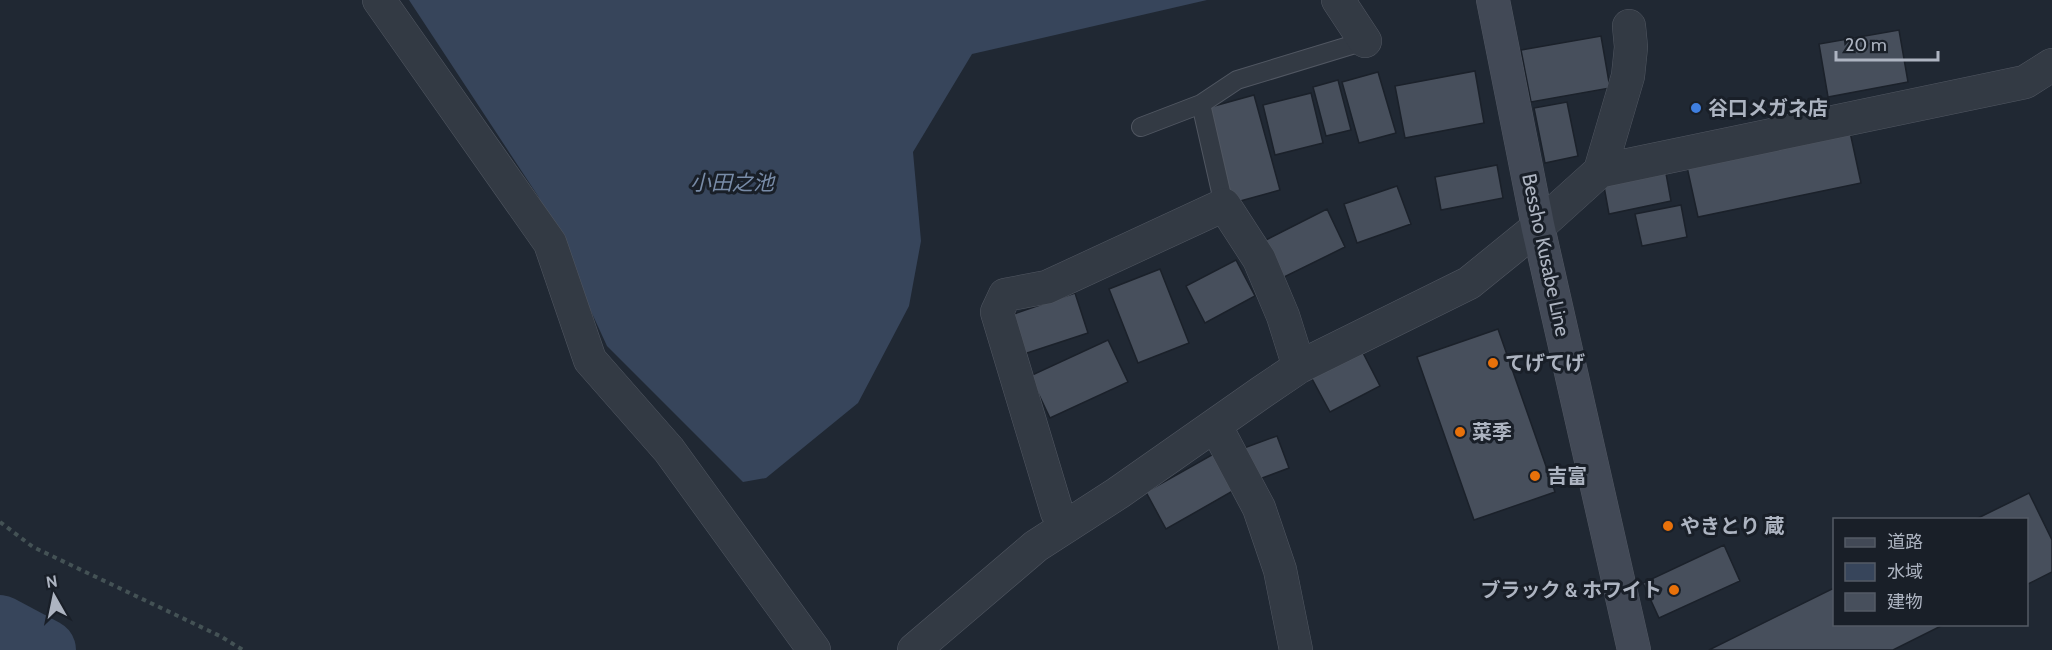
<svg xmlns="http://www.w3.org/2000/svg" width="2052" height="650" viewBox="0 0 2052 650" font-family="Cabin,'Noto Sans JP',sans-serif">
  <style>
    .water { fill: #37455b }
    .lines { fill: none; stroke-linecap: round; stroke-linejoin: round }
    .river { stroke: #37455b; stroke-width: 62 }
    .building { fill: #474f5c; stroke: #1b212a; stroke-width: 1.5 }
    .service-casing { stroke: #515762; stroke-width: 20 }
    .minor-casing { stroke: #515762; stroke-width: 34 }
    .secondary-casing { stroke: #515762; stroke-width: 34 }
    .path { stroke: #445255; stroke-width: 4; stroke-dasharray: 4.5 4.5; stroke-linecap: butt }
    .service { stroke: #333a44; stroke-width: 18 }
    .minor { stroke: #333a44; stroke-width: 33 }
    .secondary { stroke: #424956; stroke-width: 33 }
    .shop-dot { fill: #3f7fe0; stroke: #191f28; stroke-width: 2 }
    .food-dot { fill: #e8710a; stroke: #191f28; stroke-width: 2 }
    .labels { text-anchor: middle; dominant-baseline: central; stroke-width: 6; stroke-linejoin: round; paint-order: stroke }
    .poi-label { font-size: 20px; font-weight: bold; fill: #adb4c1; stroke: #191f28; text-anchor: start }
    .street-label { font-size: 20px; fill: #adb4c1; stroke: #191f28 }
    .water-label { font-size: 21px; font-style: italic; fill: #788ba7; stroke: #191f28 }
  </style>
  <rect width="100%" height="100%" fill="#202833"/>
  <!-- water -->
  <path class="water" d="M409,0H1207L972,54L913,152L921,241L909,306L858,403L766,478L743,482L607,346L538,196Z"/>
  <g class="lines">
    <!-- river -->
    <path class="river" d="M0,626L45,650"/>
  </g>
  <!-- building -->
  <path class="building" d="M1899,30L1908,82L1828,97L1819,44Z
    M1601,36L1610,88L1531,102L1521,50Z
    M1475,71L1484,123L1405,138L1395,86Z
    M1378,72L1396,133L1359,143L1342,82Z
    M1338,80L1351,130L1326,136L1313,87Z
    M1311,93L1323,143L1275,155L1263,105Z
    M1254,95L1280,190L1233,203L1207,108Z
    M1567,102L1578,156L1545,163L1534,108Z
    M1850,132L1861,183L1698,217L1687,167Z
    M1497,165L1503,198L1441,210L1435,177Z
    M1665,168L1671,201L1609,214L1603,181Z
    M1397,186L1411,224L1357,243L1344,204Z
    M1681,205L1687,237L1642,246L1635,214Z
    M1327,209L1345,247L1278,280L1260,243Z
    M1236,260L1255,296L1205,323L1186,286Z
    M1160,269L1189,343L1138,363L1109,289Z
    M1075,293L1088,333L1024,354L1011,315Z
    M1498,329L1555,492L1474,520L1417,357Z
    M1108,340L1128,382L1050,418L1030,376Z
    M1361,349L1380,386L1330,412L1310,375Z
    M1277,436L1289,468L1257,480L1244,448Z
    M1217,452L1238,488L1166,529L1146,492Z
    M2029,493L2052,540V572L2026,585V520H1974Z
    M1724,545L1740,581L1659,618L1643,583Z
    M1834,588V624H1945L1893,650H1709Z"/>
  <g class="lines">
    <!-- service casing -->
    <g class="service-casing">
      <path id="service" d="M1201,104L1224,205
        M1141,127L1201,104L1237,80L1365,41"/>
    </g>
    <!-- minor casing -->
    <g class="minor-casing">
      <path id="minor" d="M379,0L550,243L590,360L669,450L814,650
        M1338,0L1365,41
        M1600,171L2025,82L2052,65
        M1215,425L1259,508L1280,570L1296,650
        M1067,526L1057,512L997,312L1005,295L1047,287L1224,205L1259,259L1283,316L1299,367
        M914,650L1036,546L1118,493L1262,392L1299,367L1469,283L1538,227L1600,171L1628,76L1631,47L1629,26"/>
    </g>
    <!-- secondary casing -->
    <g class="secondary-casing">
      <path id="secondary" d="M1493,0L1538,227L1634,650"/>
    </g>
    <!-- path -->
    <path class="path" d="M0,522L33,547L220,636L243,650"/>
    <!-- service -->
    <use href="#service" class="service"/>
    <!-- minor -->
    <use href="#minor" class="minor"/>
    <!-- secondary -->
    <use href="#secondary" class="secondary"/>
  </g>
  <!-- markers -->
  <circle class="shop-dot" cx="1696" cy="108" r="6"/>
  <g class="food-dot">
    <circle cx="1493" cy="363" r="6"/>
    <circle cx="1460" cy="432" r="6"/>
    <circle cx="1535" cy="476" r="6"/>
    <circle cx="1668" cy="526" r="6"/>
    <circle cx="1674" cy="590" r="6"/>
  </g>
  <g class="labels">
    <!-- poi labels -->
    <g class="poi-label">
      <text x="1708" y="108">谷口メガネ店</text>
      <text x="1505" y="363">てげてげ</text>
      <text x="1472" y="432">菜季</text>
      <text x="1547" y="476">吉富</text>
      <text x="1680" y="526">やきとり 蔵</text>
      <text x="1662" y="590" text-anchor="end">ブラック &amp; ホワイト</text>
    </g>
    <!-- street labels -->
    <g class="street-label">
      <text transform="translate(1546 255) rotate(78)">Bessho Kusabe Line</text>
    </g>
    <!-- water labels -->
    <g class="water-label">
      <text x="732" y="182">小田之池</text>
    </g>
  </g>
  <!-- legend -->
  <rect x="1833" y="518" width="195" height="108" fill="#191f28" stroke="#545b65" stroke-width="1.5"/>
  <rect x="1845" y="538" width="30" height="9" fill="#424956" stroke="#545b65" stroke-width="1.5"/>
  <text x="1887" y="548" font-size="18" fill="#adb4c1">道路</text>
  <rect x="1845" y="563" width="30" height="18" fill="#37455b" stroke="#545b65" stroke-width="1.5"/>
  <text x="1887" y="578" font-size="18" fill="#adb4c1">水域</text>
  <rect x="1845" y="593" width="30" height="18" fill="#474f5c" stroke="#545b65" stroke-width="1.5"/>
  <text x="1887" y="608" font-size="18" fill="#adb4c1">建物</text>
  <!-- north arrow -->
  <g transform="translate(54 596) rotate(351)" stroke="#191f28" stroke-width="4.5" paint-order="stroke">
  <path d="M0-4.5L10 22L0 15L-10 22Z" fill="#adb4c1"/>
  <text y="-9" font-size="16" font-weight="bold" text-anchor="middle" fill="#adb4c1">N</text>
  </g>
  <!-- scale -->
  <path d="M1836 51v9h102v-9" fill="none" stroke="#adb4c1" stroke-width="3"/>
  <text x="1845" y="51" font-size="18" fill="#adb4c1" stroke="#191f28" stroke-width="4.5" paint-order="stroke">20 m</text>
</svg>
